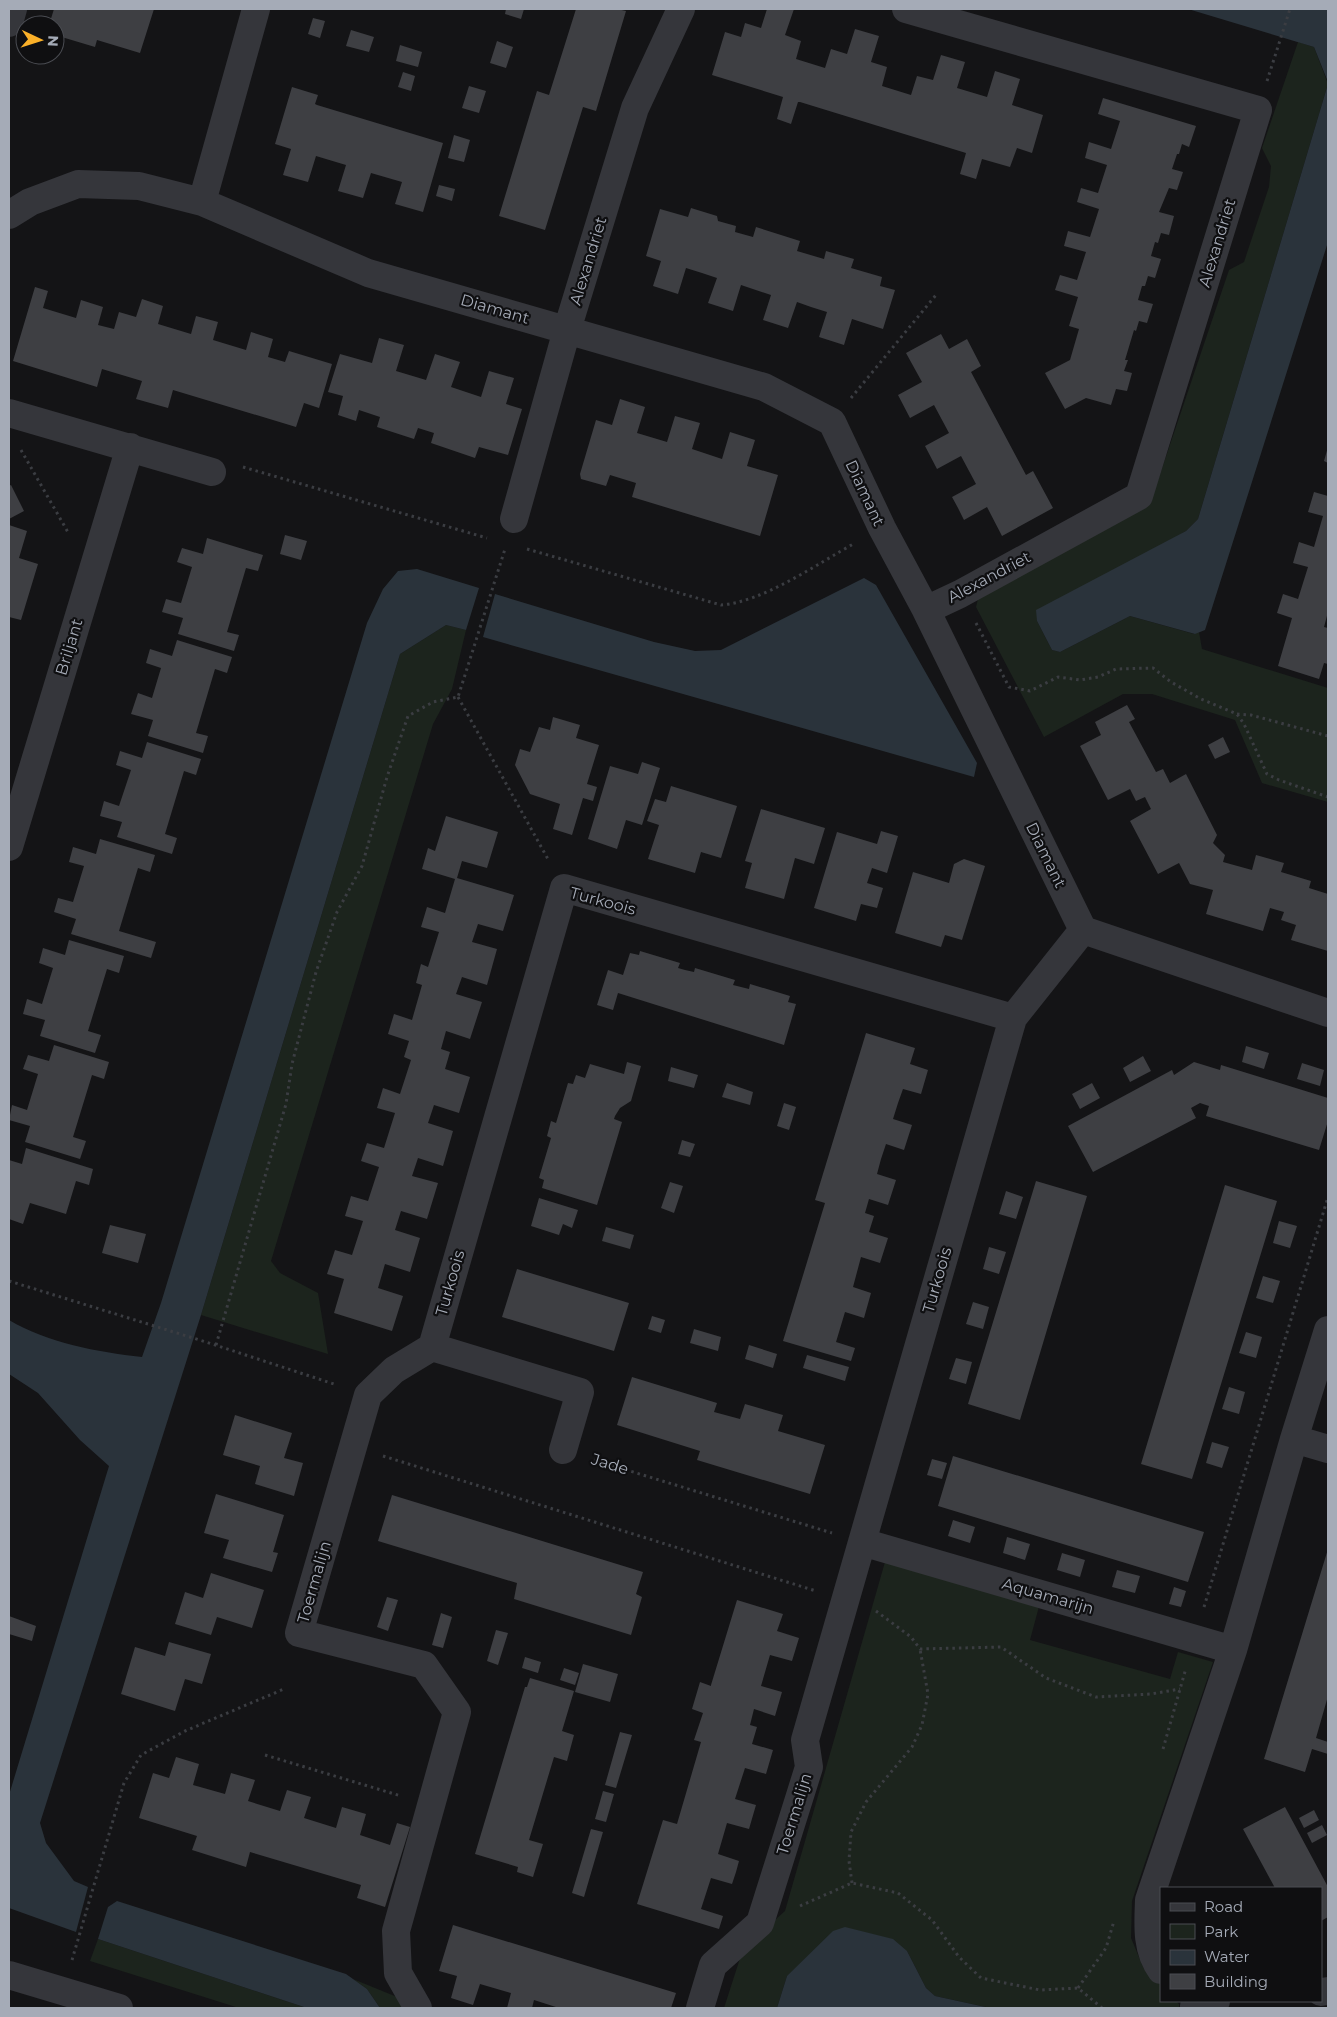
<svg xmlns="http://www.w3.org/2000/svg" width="1337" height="2017" viewBox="0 0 1337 2017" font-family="Montserrat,sans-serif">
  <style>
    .green { fill: #1c241d }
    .water { fill: #2a333b }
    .building { fill: #3e3f43 }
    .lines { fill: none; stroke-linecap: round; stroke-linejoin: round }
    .path { stroke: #3b3d42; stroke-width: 3; stroke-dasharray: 2.5 4; stroke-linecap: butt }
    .street { stroke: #35363b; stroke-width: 28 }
    .labels { text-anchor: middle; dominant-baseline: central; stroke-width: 4.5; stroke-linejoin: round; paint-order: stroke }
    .street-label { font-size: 16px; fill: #a5abb7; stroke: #0f0f11 }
  </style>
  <rect width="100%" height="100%" fill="#141416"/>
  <!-- green -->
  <path class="green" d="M1298,42L1314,47L1328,84L1198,519L1186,531L1037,621L1052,650L1060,652L1130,616L1194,634L1199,632L1202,649L1328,688V802L1262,783L1235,720L1152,694H1123L1044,737L976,607L980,591L1154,492L1229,270L1244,262L1269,187L1271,166L1262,148Z
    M446,625L466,630L452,689L433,724L271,1261L280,1273L318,1293L328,1354L201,1315L400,654Z
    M887,1555L1041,1599L1030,1640L1170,1679L1178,1652L1213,1662L1132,1901L1131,1938L1144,1969L1161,1985V2001H1176L1179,2004V2008H990L935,1996L926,1988L907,1951L787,1976L777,2008H724L743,1949L785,1911Z
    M98,1939L307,2008H239L90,1961Z
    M353,1979L397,1997L405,2008H380L367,1989Z"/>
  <!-- water -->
  <path class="water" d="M1188,9H1328V82L1314,47Z
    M1328,84V242L1205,630L1195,634L1130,616L1060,652L1052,650L1037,621L1036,610L1186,531L1198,519Z
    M417,569L479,588L466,630L446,625L400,654L201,1315L40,1823L46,1843L74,1881L88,1887L76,1932L9,1908V1795L109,1466L80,1440L38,1393L9,1374V1320C48,1343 97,1352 142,1357L161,1303L367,623L383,589L398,571Z
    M864,578L876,585L977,763L974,777L483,637L495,594L654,642L695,651L721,650Z
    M117,1901L346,1974L367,1989L380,2008H307L98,1939L108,1907Z
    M845,1927L893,1939L907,1951L926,1988L935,1996L990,2008H777L787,1976L833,1931Z"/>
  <!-- building -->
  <path class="building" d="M54,9H154L140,53L97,40L95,47L55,35L57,28L55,25H49Z
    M506,9H524L521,19L505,14Z
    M576,9H617L626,11L596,111L583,107L545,230L499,216L537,91L549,95Z
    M767,9H794L785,35L801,41L796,59L825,68L831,49L847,54L855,29L879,36L871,62L887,67L882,86L911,95L917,76L933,80L941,55L965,62L957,88L987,97L995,71L1020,79L1012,105L1043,115L1032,153L1017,148L1010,167L982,159L976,179L960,174L966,153L800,102H798L791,124L777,119L783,97L712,75L725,32L741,37L745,23L761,28Z
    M313,18L325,21L320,38L308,34Z
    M351,30L374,37L369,52L346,46Z
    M497,41L513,47L506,68L490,63Z
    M400,45L422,52L418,67L396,61Z
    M403,72L415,76L411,91L398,87Z
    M469,86L486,91L479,113L462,108Z
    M292,87L318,95L315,104L317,105L443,143L423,212L395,204L402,182L371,173L363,198L338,191L346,165L316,156L308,182L283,175L291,149L275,144Z
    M1103,98L1196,126L1189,147L1182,144L1179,154H1177L1172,169L1183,172L1177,190L1169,188L1159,212L1174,216L1169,235L1161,233L1158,243L1155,242L1151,256L1161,259L1155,278L1148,276L1145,286H1142L1138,300L1153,304L1147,323L1139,321L1136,331L1134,330L1125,360H1128L1124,371L1132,373L1127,391L1116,389L1111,405L1086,398L1065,409L1045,373L1070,360L1079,329L1069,326L1078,297L1055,290L1060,275L1077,280L1086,252L1064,246L1068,231L1090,237L1099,209L1077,202L1081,188L1098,193L1107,165L1085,158L1089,142L1111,149L1120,121L1098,114Z
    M454,135L470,140L464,162L448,158Z
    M439,185L455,189L452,201L436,196Z
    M691,208L717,216L718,221L736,226L735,232L753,237L756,227L800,241L797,251L824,259L826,251L854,259L851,268L882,277L880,286L895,290L883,329L852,319L844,345L819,337L827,312L811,307L797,302L788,328L763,320L771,295L741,285L733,311L708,303L717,278L702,273L686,268L678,294L653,286L661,261L646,256L660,209L688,217Z
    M35,287L48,291L43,308L76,318L81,300L103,307L98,325L114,329L119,312L136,317L142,299L163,306L158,324L191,334L196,316L218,322L213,340L246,350L251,332L273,339L268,357L285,362L289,351L332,364L319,408L304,403L296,427L173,390L168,408L136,399L142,381L102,369L97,387L13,361Z
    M941,334L949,349L967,339L981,366L971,372L1026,475L1033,471L1053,508L1002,536L987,507L964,520L958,508L952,497L976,484L961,456L937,469L925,446L949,433L934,405L910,418L898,395L922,382L906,353Z
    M379,338L404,345L396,371L426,380L435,354L460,362L451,387L481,397L489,371L514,378L506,404L522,409L508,455L479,447L475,458L431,443L434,433L418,428L414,439L377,427L380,417L359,410L356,421L338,415L343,396L328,392L340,354L372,363Z
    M620,399L645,407L637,433L667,442L675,416L700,423L692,449L722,459L730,432L755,440L747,466L778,475L760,536L632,497L636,483L610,475L606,486L581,479L580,474L596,420L612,425Z
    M1328,447V463L1324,461Z
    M11,485L24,511L9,519V486Z
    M1314,492L1328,496V612L1324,627L1328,628V664L1324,663L1319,679L1278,666L1292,618L1277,613L1283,594L1298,599L1308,567L1293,563L1299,542L1314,547L1323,516L1308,512Z
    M9,525L27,531L19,558L38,564L21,620L9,617Z
    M285,535L307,541L301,560L280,554Z
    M207,538L263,555L258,571L246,568L227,632L239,635L234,651L178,634L183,618L162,612L166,599L181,603L192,567L177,562L182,548L203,554Z
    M177,640L232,657L227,673L215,669L196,733L208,736L203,753L148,736L153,720L131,714L138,693L152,698L161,668L146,663L150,649L172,656Z
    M1127,705L1135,719L1129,722L1156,772L1163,769L1170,783L1186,774L1217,835L1213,843L1225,855L1223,862L1252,870L1256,855L1284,863L1281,872L1311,881L1309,888L1328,894V951L1291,940L1296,925L1281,920L1284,912L1270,908L1263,931L1206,914L1213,890L1190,884L1179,863L1158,874L1130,821L1151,809L1145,797L1136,801L1130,789L1108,800L1080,746L1101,735L1095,722Z
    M553,717L580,725L576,738L599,745L587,784L597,787L593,801L583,798L572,835L553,829L560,804L530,794L515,765L520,749L530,752L539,727L550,730Z
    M1223,737L1230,752L1215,759L1208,745Z
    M147,742L201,759L196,775L184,771L165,834L177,838L172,854L117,837L122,822L100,816L104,801L119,806L131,770L116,765L120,751L142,758Z
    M642,762L660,768L642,825L626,820L617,849L588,839L610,766L638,774Z
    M671,786L737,806L721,858L701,852L695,873L648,859L659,825L647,821L655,799L666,802Z
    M761,809L825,828L814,864L795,858L784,899L745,888L752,863L745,861Z
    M446,816L498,832L487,868L462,861L457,878L514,895L503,931L478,924L472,942L497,949L487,985L462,977L456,994L482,1002L470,1039L446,1031L441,1049L450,1052L445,1069L470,1077L459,1113L434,1105L428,1123L453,1131L443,1166L418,1158L412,1176L438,1183L427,1219L401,1211L395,1230L420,1238L410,1272L385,1264L378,1288L403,1296L392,1331L334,1313L344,1279L327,1274L335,1250L352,1255L363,1221L345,1216L351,1196L368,1201L379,1167L361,1161L367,1143L384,1148L395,1113L377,1108L383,1088L400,1094L411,1060L404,1057L409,1041L388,1034L394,1014L412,1020L422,985L416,983L421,964L428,967L439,932L421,927L427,907L445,913L455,879L422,869L428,848L435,851Z
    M881,831L898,836L887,873L872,868L867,883L883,888L877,908L861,904L856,921L814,908L837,832L877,844Z
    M100,839L155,855L150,872L138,868L119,931L156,942L151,958L71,934L76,919L54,912L58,898L73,902L84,866L69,862L73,847L96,854Z
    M964,859L985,866L962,940L945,935L941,947L895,933L913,872L949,883L954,864Z
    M69,940L124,956L119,973L107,969L88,1031L101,1035L95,1053L40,1036L45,1020L23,1014L27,999L42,1004L53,968L39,963L43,948L65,955Z
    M640,951L680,963L678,968L685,970L694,972L695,968L735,980L733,985L749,989L750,984L790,996L788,1002L796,1004L784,1045L618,993L613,1010L597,1005L608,970L623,975L630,953L639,955Z
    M866,1033L915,1048L910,1064L928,1070L921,1094L903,1089L898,1103L893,1119L912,1125L904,1150L886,1144L881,1159L877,1174L896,1180L888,1205L869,1199L865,1213L874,1216L869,1232L888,1238L880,1263L861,1257L853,1287L871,1293L864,1318L845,1312L836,1342L855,1348L851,1361L783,1341L825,1203L815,1200Z
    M54,1045L109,1062L104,1079L92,1075L73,1137L86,1141L80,1159L25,1142L30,1126L9,1120L12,1105L27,1110L38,1074L23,1069L28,1055L49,1061Z
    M1246,1046L1269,1053L1264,1069L1242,1062Z
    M1143,1056L1151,1071L1130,1082L1123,1068Z
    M627,1062L641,1066L631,1101L620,1108L615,1116L614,1119L622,1122L597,1205L542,1188L544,1180L539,1178L551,1138L547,1136L551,1121L556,1123L568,1083L573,1084L576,1075L585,1078L590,1064L624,1074Z
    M1194,1062L1220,1070L1221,1065L1328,1098V1121L1319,1150L1206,1116L1209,1106L1200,1103L1191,1108L1196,1118L1093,1172L1068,1126L1172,1070L1174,1075Z
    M1302,1063L1324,1070L1320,1086L1297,1079Z
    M671,1067L698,1075L694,1088L668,1081Z
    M727,1083L753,1092L750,1105L722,1097Z
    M1092,1083L1100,1098L1080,1109L1072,1094Z
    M784,1103L796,1107L789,1130L777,1126Z
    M682,1140L695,1144L690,1157L678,1154Z
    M26,1148L93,1169L89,1185L76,1181L66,1214L30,1203L23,1224L9,1219V1160L22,1164Z
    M1036,1181L1087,1196L1020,1420L968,1404Z
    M670,1182L683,1186L674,1213L661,1208Z
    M1225,1185L1277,1201L1192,1479L1141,1464Z
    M1006,1191L1023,1197L1016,1219L999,1214Z
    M539,1198L578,1210L572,1228L563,1224L559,1235L531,1226Z
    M1279,1221L1297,1226L1290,1248L1273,1243Z
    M110,1225L146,1234L138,1263L102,1253Z
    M606,1227L634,1235L630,1249L602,1241Z
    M989,1247L1006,1252L999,1274L983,1269Z
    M517,1269L629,1303L614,1351L502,1317Z
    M1263,1276L1280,1281L1273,1303L1256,1298Z
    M973,1302L989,1307L983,1329L966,1324Z
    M652,1316L665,1320L661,1333L648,1329Z
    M694,1329L721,1337L718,1351L690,1343Z
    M1246,1332L1262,1337L1256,1358L1239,1353Z
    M749,1345L777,1354L773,1368L745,1359Z
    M807,1355L849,1367L845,1381L803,1368Z
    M956,1358L972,1362L966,1384L949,1379Z
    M632,1377L717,1403L714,1412L740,1419L745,1404L783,1415L778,1431L825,1445L810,1494L697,1460L700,1451L617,1425Z
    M1229,1387L1245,1392L1239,1414L1222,1409Z
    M235,1415L292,1433L284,1458L303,1463L294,1496L255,1484L260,1466L223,1455Z
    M1212,1442L1229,1447L1222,1468L1206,1463Z
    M953,1456L1204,1532L1188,1582L938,1506Z
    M932,1459L947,1463L942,1479L927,1475Z
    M216,1494L284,1515L273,1552L278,1553L272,1572L223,1558L229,1540L204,1533Z
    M392,1495L643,1572L636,1594L642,1597L631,1635L514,1599L517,1583L378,1541Z
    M953,1520L975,1527L970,1543L948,1536Z
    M1007,1537L1030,1544L1025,1560L1003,1553Z
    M1328,1549V1696L1316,1738L1328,1742V1754L1312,1749L1305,1772L1264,1759Z
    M1062,1553L1085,1560L1080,1577L1057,1570Z
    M1117,1570L1140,1576L1135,1593L1112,1587Z
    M211,1573L264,1590L252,1628L217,1617L211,1635L175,1624L185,1592L203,1598Z
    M1174,1587L1186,1591L1181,1607L1169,1604Z
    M387,1597L398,1600L388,1631L377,1627Z
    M737,1600L783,1614L777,1631L799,1638L792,1661L770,1655L761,1686L782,1692L775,1716L754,1709L750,1725L757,1727L752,1744L773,1750L766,1774L745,1768L735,1799L756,1805L749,1829L727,1823L718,1854L739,1861L736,1872L732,1884L711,1878L701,1909L723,1916L719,1929L637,1904L663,1820L677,1824L701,1742L694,1740L703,1713L692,1709L700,1682L711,1686V1685Z
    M441,1613L452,1617L443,1648L432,1645Z
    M9,1616L36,1626L32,1641L9,1634Z
    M496,1630L508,1633L498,1665L487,1661Z
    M169,1642L211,1654L202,1684L185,1679L175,1711L121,1694L135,1647L165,1656Z
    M525,1657L541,1662L538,1673L522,1668Z
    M583,1664L618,1674L610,1702L575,1692Z
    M564,1668L579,1673L575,1685L560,1680Z
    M530,1678L574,1691L562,1731L574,1735L567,1761L554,1757L529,1840L543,1844L533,1877L517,1872L518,1867L475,1854L525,1687H527Z
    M620,1732L632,1735L616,1788L605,1785Z
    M176,1757L199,1764L193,1785L225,1794L231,1773L255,1780L248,1801L280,1811L287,1790L311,1797L304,1818L336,1828L342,1807L366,1814L360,1835L390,1845L397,1823L410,1827L385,1907L357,1898L361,1885L250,1852L246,1867L192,1850L197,1836L139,1818L153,1773L169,1778Z
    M603,1791L614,1794L606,1822L595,1819Z
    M1285,1807L1328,1887V1917L1321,1921V1888H1275L1243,1829Z
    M1314,1810L1319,1820L1304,1828L1299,1818Z
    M1322,1825L1327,1835L1312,1843L1307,1833Z
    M591,1829L603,1832L584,1897L572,1893Z
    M453,1925L676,1993L671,2008H559L534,2000L532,2008H507L511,1993L480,1984L473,2005L451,1998L457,1976L439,1971Z"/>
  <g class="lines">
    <!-- path -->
    <path class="path" d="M1267,81L1290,9
      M851,398L936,295
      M21,450L69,534
      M243,467L487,538
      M527,549L721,605C763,602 817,564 855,543
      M976,623L1009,687L1030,691L1058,677L1080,680L1098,677L1116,669L1153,668L1171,682L1201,699L1237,714L1244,724L1267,774L1279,780L1328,797
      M458,697L549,861
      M1237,714L1251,715L1328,736
      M9,1281L206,1342L337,1385
      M216,1345L286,1104L292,1064L316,972L337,912L362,866L387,777L408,716L433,702L458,697L505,549
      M383,1456L816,1591
      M594,1460L832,1533
      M1204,1607L1328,1197
      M876,1611L911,1637L920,1649L1001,1647L1046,1678L1096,1697L1151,1694L1180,1689
      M1163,1749L1186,1668
      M265,1755L401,1796
      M852,1883L849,1861L851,1832L866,1802L912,1747L922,1725L928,1694L920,1649
      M800,1906L852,1883L898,1893L932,1920L959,1957L981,1978L1040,1990L1078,1988L1102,2008
      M72,1960L124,1783L141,1755L185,1731L284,1689
      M1078,1988L1106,1948L1114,1921"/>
    <!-- street -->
    <path class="street" d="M906,9L1258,110L1139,496L960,594L926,610
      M9,23L13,9
      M202,202L256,9
      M9,215L30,202L78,184L139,186L202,202L368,273L764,387L832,422L882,528L926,610L1083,930L1328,1013
      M9,413L212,472
      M514,519L567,330L635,108L681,9
      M9,847L130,447
      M432,1347L564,888L1013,1018
      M432,1347L580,1392L563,1450
      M1294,1439L1328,1449
      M862,1542L1233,1650
      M1161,1970C1146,1950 1148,1924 1149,1900L1233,1650L1294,1439L1328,1330
      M9,1975L119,2008
      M1321,1992L1328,1991
      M1194,2006L1216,2001
      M418,2008L398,1973L396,1931L457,1712L424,1665L299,1633L368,1395L394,1370L432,1347
      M700,2008L713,1965L760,1923L809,1767L805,1740L1013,1018L1083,930"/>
  </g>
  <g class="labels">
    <!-- street labels -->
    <g class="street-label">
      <text transform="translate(1217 243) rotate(-73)">Alexandriet</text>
      <text transform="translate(588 261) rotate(-73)">Alexandriet</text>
      <text transform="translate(495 309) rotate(16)">Diamant</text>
      <text transform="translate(865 493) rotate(65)">Diamant</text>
      <text transform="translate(989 577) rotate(-28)">Alexandriet</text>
      <text transform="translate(69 647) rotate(-73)">Briljant</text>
      <text transform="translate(1046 855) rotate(64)">Diamant</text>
      <text transform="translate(603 901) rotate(15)">Turkoois</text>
      <text transform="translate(937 1280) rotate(-74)">Turkoois</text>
      <text transform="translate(450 1283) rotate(-74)">Turkoois</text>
      <text transform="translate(610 1464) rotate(17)">Jade</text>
      <text transform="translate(314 1582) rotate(-74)">Toermalijn</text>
      <text transform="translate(1048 1596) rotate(16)">Aquamarijn</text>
      <text transform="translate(794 1814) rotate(-73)">Toermalijn</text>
    </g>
  </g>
  <!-- border -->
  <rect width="1337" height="2017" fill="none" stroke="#a5abb7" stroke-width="20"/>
  <!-- legend -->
  <rect x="1160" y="1887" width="162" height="115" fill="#0f0f11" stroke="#4b4d53"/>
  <rect x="1170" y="1903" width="25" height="8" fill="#35363b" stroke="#4b4d53"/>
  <text x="1204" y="1912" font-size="15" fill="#a5abb7">Road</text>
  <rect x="1170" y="1924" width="25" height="15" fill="#1c241d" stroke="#4b4d53"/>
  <text x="1204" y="1937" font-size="15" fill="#a5abb7">Park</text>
  <rect x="1170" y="1950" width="25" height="15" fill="#2a333b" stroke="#4b4d53"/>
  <text x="1204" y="1962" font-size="15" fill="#a5abb7">Water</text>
  <rect x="1170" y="1974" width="25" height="15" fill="#3e3f43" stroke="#4b4d53"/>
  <text x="1204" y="1987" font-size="15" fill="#a5abb7">Building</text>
  <!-- north arrow -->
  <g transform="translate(40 40) rotate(94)"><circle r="24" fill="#0f0f11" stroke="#4b4d53"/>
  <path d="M0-4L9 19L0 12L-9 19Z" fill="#fab029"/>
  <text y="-8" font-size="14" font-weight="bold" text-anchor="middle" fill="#a5abb7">N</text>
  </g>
</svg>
